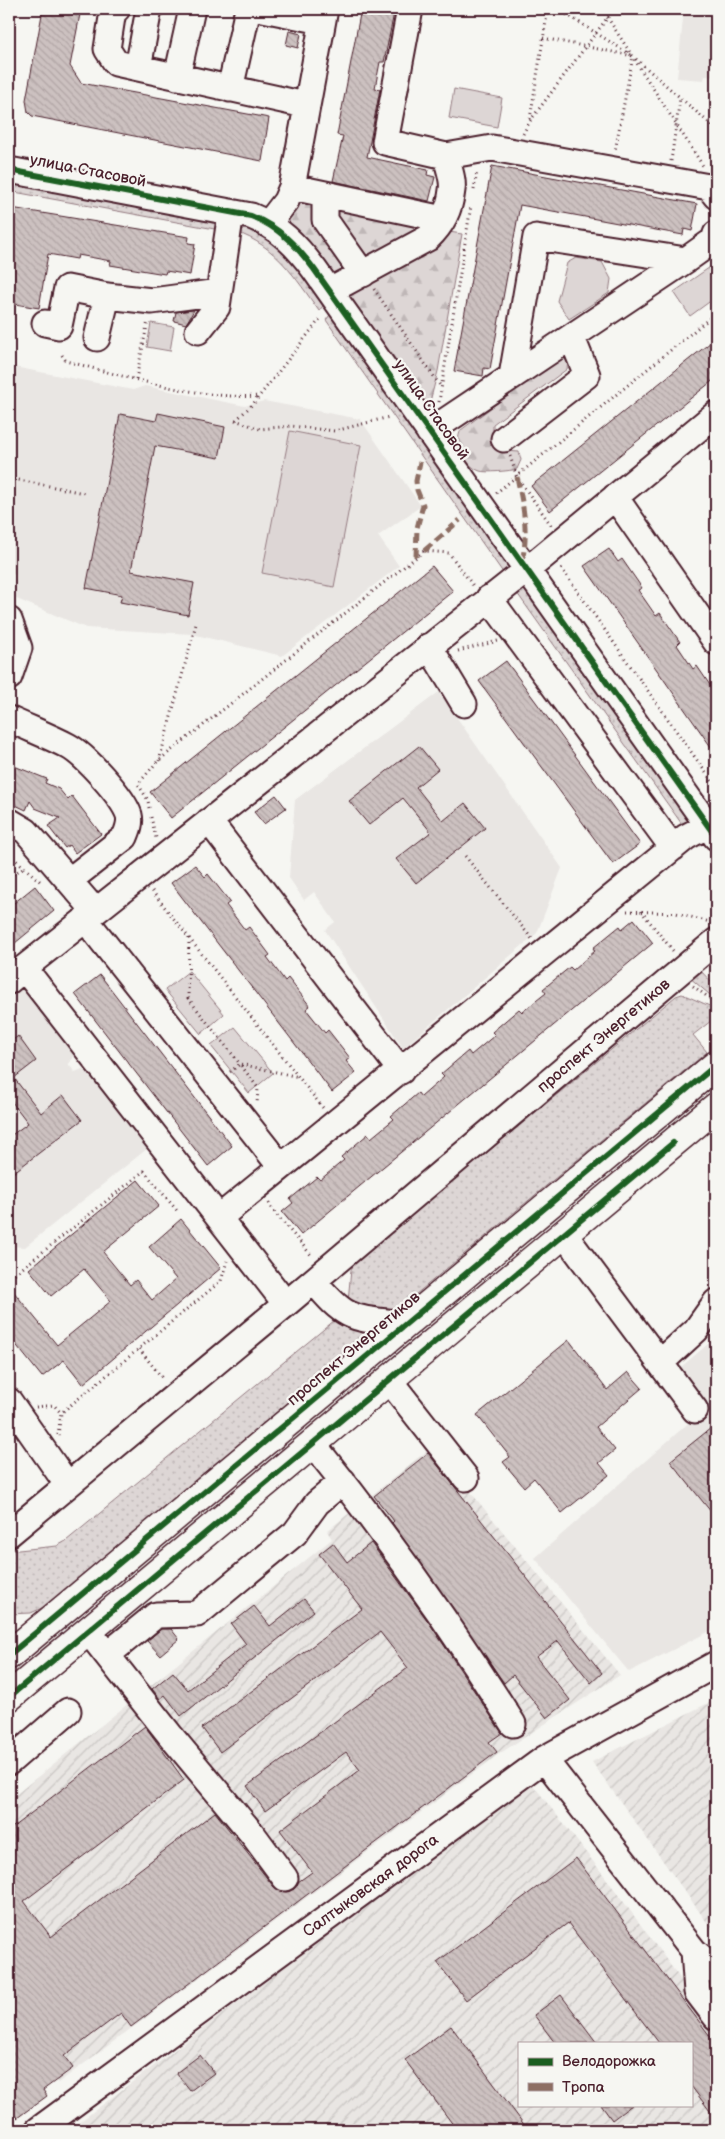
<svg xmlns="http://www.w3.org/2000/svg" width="725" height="2139" viewBox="0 0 725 2139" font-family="'Balsamiq Sans',sans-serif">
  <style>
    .built { fill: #e9e6e3 }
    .industrial { fill: url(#industrial-furrows); fill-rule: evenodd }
    .grass { fill: url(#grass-dots); stroke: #947a80 }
    .forest { fill: url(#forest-firs); stroke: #947a80 }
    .park { fill: #ddd6d5; stroke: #947a80 }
    .building { fill: url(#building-back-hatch); stroke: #4a1f2b }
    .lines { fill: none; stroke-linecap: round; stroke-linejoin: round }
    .minor-casing { stroke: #4a1f2b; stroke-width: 29 }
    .major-casing { stroke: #4a1f2b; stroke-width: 31 }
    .path { stroke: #4a1f2b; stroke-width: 3; stroke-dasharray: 1 4; stroke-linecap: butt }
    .minor { stroke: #f6f6f2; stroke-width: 25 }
    .major { stroke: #f6f6f2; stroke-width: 28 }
    .quiet { stroke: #8d6e63; stroke-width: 5; stroke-dasharray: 10 5; stroke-linecap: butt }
    .cycleway-casing { stroke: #f6f6f2; stroke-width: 9 }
    .cycleway { stroke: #1b5e20; stroke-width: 6 }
    .labels { text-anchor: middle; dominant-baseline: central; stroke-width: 4.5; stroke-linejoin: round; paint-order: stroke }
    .street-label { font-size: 16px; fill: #4a1f2b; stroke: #f6f6f2 }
  </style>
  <defs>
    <pattern id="industrial-furrows" width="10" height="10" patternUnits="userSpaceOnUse" patternTransform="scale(1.25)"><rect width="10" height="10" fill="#e9e6e3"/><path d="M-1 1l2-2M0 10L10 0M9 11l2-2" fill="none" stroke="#c9c5c3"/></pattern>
    <pattern id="grass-dots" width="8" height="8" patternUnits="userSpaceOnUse" patternTransform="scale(1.25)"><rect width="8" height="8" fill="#ddd6d5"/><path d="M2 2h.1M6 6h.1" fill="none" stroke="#bfb7b7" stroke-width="1.8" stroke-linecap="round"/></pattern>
    <pattern id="forest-firs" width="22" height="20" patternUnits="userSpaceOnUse" patternTransform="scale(1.25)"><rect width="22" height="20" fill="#ddd6d5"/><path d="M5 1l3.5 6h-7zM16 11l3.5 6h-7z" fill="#bfb7b7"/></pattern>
    <pattern id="building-back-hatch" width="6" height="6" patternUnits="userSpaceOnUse" patternTransform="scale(1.25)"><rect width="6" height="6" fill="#ccc1c0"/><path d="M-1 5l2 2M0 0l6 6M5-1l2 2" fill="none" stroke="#b1a5a5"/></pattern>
  </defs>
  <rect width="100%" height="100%" fill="#f6f6f2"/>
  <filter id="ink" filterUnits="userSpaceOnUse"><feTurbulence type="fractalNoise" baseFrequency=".02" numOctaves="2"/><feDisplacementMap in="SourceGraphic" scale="10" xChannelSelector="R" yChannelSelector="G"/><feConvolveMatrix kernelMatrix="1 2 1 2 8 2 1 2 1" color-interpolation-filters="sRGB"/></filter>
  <g filter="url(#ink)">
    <!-- built -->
    <path class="built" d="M684,9H716V77L705,76L704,80L677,78Z
      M9,366L133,390L145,386L245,406L264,401L360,419L421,506L378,536L399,566L282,656L192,634L86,628L12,597L16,575L9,573Z
      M439,692L562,868L537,933L403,1048L325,930L335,922L314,892L304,900L289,878L295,800Z
      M25,985L74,1043L75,1055L68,1064L75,1072L85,1068H94L153,1144L25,1247L9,1246V996Z
      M716,1337V1628L629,1672L535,1558L693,1419L666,1380Z"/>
    <!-- industrial -->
    <path class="industrial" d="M433,1446L620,1675L499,1754L58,2083L9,2017V1800L332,1539L327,1531Z
      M716,1699V1935L592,1762Z
      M530,1781L606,1878L716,2027V2130H69ZM519,2043H691V2105H519Z"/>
    <!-- grass -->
    <path class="grass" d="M9,180L220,220V230L9,191Z
      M237,223L274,238L326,302L319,311C296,278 275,245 236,232Z
      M333,311L511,563L504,574L326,320Z
      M523,581L690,819L684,827L512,586Z
      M699,969L716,987V1000L689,977Z
      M682,994L712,1007L716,1011V1017L693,1035L707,1052L397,1310L384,1315L348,1301L351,1270L355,1262L676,996Z
      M335,1320L354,1323L373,1331L48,1605L31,1613L9,1614V1551L57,1546L66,1541Z"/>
    <!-- forest -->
    <path class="forest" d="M307,202L319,204L351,263L333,281L290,223L288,218L297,203Z
      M331,207L427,225L368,261Z
      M449,232L462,234L438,371L427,413L344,295Z
      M563,358L568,362L567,369L493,424V430L496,432L505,451L519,452L521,460L517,469C511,471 485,473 480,471C465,466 453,444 461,430L546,367Z"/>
    <!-- park -->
    <path class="park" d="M454,89L502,98L497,127L449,118Z
      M576,258L602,262L611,279L609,293L569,319L557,301L567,263Z
      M716,263V297L690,316L674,292Z
      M151,323L174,327L170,351L147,347Z
      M290,431L361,445L334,587L262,573Z
      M189,971L224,1014L201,1034L165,990Z
      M235,1027L273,1073L249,1093L211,1046Z"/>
    <!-- building -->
    <path class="building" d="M43,9H81L70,66L81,83L269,118L262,161L32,116L28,112L26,100Z
      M361,9H390V12L394,13L384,62H380L375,88L380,89L367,157L428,170L427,175L435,177L429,201L333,181L343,136L337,135Z
      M289,31L301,34L298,48L286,45Z
      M492,166L697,204L692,231L684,229L683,235L520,205L490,369L484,368L483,376L454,371Z
      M11,208L189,237L188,243L195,244L190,275L166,271L165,274L110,265L111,261L78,255L77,259L48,254L39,308L9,303V211Z
      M194,310L186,324L174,321L176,312Z
      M716,338V378L550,511L531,486Z
      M158,413L225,427L219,458L155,446L131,571L194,583L188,615L120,602L122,595L86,588L120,414L156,421Z
      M609,549L618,562L622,559L642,588L638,590L656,616L660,613L680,642L677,645L693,669L697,666L716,694V754L584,566Z
      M432,566L453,591L171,818L150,792Z
      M506,661L640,844L613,864L479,681Z
      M419,746L438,769L416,787L443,821L465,803L485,828L416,883L396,859L431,832L403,798L369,825L349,801Z
      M9,764L47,779L45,783L59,789L68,800L72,796L101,834L75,853L69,845L65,848L48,826L60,818L35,808L30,801L26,810L9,802Z
      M276,795L286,808L264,824L254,812Z
      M195,865L205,877L208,874L230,902L226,905L245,930L249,927L270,955L267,957L285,981L288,978L310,1006L306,1009L325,1033L328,1030L350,1058L346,1061L356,1073L332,1092L171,883Z
      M35,886L54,911L9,948V907Z
      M634,919L653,943L301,1235L282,1212L293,1203L290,1199L317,1177L320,1180L344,1160L341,1157L368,1134L371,1138L394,1119L391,1116L418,1093L421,1097L444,1077L441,1074L468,1051L471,1055L495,1035L492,1032L519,1009L522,1012L546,993L543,989L570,967L573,970L595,951L593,948L620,926L622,929Z
      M100,975L232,1146L208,1166L75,994Z
      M18,1036L36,1061L14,1078L41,1113L63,1095L82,1120L9,1176V1137L28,1123L9,1098V1043Z
      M138,1180L159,1206L103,1252L130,1285L136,1280L152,1300L176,1279L149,1247L181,1219L221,1268L83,1384L64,1360L42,1377L9,1336V1286L57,1345L111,1301L84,1269L51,1296L29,1269Z
      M569,1340L607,1390L628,1372L642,1388L596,1427L615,1450L599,1463L609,1475L562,1513L534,1478L524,1487L503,1462L510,1457L477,1415Z
      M716,1424V1518L670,1461Z
      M428,1453L602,1673L591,1683L558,1641L536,1657L570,1700L547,1718L513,1675L504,1683L392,1523L394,1521L374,1496Z
      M333,1543L347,1562L371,1543L430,1624L502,1733L489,1742L497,1752L131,2027L121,2013L64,2056L73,2068L43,2090L47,2096L17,2118L9,2107V1830L145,1726L184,1780L24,1901L51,1937L215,1812L274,1887L286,1892L294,1889L298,1882L312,1872L280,1830L360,1770L346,1752L265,1811L247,1786L408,1668L380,1632L220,1752L202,1728L362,1609L319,1554Z
      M304,1599L314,1611L181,1716L165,1695L160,1699L152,1689L173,1672L188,1690L246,1644L231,1624L254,1606L270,1626Z
      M161,1629H171L179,1639L160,1655L147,1641Z
      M576,1858L716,2044V2119L691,2086V2043H659L568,1923L466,2000L437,1962Z
      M561,1995L597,2043H555L534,2015Z
      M451,2026L528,2130H457L405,2060Z
      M200,2055L214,2073L190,2091L176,2073Z
      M601,2105H632L612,2120Z"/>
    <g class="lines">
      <!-- minor casing -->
      <g class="minor-casing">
        <path id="minor" d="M117,9L113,11L107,49L116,63L305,105
          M263,9L322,21
          M138,68L149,9
          M177,77L192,9
          M230,89L248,9
          M446,156L492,148L709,187L716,196
          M9,170L251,216C279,227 296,245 314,269L716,837
          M292,187L443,219
          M325,196V220L363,274
          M269,223L286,201L292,187L325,9
          M330,291L428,238C441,226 450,209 452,190C454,180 448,166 446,156L385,142L410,9
          M45,323L59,326L67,288L107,296L152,301L219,292
          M198,331L217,307L231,212
          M97,338L107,296
          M512,376L536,237L686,260
          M429,432L686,260L714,240L716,234
          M504,439L587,375L572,338
          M615,497L716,642
          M489,598L673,848
          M9,620L19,648L9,677
          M429,646L464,704
          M9,719C28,728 49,736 68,746C85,755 123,797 129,815C131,823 128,830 125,837L70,880
          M9,821L26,831L95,911
          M209,821L401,1071
          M85,919L281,1167
          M24,968L528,569L716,414
          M9,981L24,968L286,1304
          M220,1217L686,837L716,821
          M564,1234L695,1410
          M314,1281C347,1322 354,1318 405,1324
          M660,1363L696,1330L716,1302
          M389,1380L466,1478
          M9,1401L67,1484
          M313,1444C385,1533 452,1627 513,1724
          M9,1534L286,1304L716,941
          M88,1631L170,1735L254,1836L285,1878
          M107,1655L156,1615L197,1614L295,1533L317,1503L343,1481
          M544,1759L694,1951L716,1970
          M9,1762L68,1711
          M694,1951L697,1992L716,2017
          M38,2130L544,1759L716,1664"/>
      </g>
      <!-- major casing -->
      <g class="major-casing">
        <path id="major" d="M9,1655L716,1065
          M9,1697L716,1107"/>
      </g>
      <!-- path -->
      <path class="path" d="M558,9L631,55
        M602,9L703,166
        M543,38L633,56L615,151
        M636,59L716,129
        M530,119L548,9
        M523,134L530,121L614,9
        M671,161L680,98
        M474,190L477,171
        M374,289L441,387
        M62,355L66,361C123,376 201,400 259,396
        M136,379L148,321
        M439,402L471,206
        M235,420L260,429L291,426L335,431L389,417
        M236,420L254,403L320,319
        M510,456L517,477L551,525
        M9,478L84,493
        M496,493L716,313
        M561,568L716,787
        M458,651L498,641
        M159,761L196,624
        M149,808L148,800L138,784L158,761L424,551L449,553L474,587
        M151,817L156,838
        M9,854L42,883
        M465,856L532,939
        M9,877L24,867
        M152,891L323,1108
        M627,911L676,913L710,922
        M641,911L674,952
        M189,938L188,998L240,1064L299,1077
        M693,986L716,1003
        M230,1072L240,1064L258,1088L257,1105
        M269,1203L275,1213L312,1256
        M15,1274L144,1171L179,1213
        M139,1349L164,1380
        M36,1407L54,1405L61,1413
        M58,1435L61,1413L221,1281L227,1261"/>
      <!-- minor -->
      <use href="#minor" class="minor"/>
      <!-- major -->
      <use href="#major" class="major"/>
      <!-- quiet -->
      <path class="quiet" d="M517,477C523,505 529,532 522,561
        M424,551L460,520
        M416,557L417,528L423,505L417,490L416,481L420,462"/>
      <!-- cycleway casing -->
      <g class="cycleway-casing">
        <path id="cycleway" d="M9,170L251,216C279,227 296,245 314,269L716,837
          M9,1655L716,1065
          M9,1697L673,1143"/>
      </g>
      <!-- cycleway -->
      <use href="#cycleway" class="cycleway"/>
    </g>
  </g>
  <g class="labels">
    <!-- street labels -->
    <g class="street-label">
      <text transform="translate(88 171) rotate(11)">улица Стасовой</text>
      <text transform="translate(431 410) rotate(55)">улица Стасовой</text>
      <text transform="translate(604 1036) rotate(-40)">проспект Энергетиков</text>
      <text transform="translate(354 1349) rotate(-40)">проспект Энергетиков</text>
      <text transform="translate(371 1886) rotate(-36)">Салтыковская дорога</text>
    </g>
  </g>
  <!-- margin -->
  <rect width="725" height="2139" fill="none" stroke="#f6f6f2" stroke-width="30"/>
  <rect x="15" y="15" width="695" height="2109" fill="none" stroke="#4a1f2b" stroke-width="2" filter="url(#ink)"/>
  <!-- legend -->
  <rect x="518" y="2042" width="175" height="65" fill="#f6f6f2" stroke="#b1a0a2"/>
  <rect x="528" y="2058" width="25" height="8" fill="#1b5e20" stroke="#b1a0a2"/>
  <text x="562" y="2066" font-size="15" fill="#4a1f2b">Велодорожка</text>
  <rect x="528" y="2083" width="25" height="8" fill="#8d6e63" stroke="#b1a0a2"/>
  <text x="562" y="2092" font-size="15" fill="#4a1f2b">Тропа</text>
</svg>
